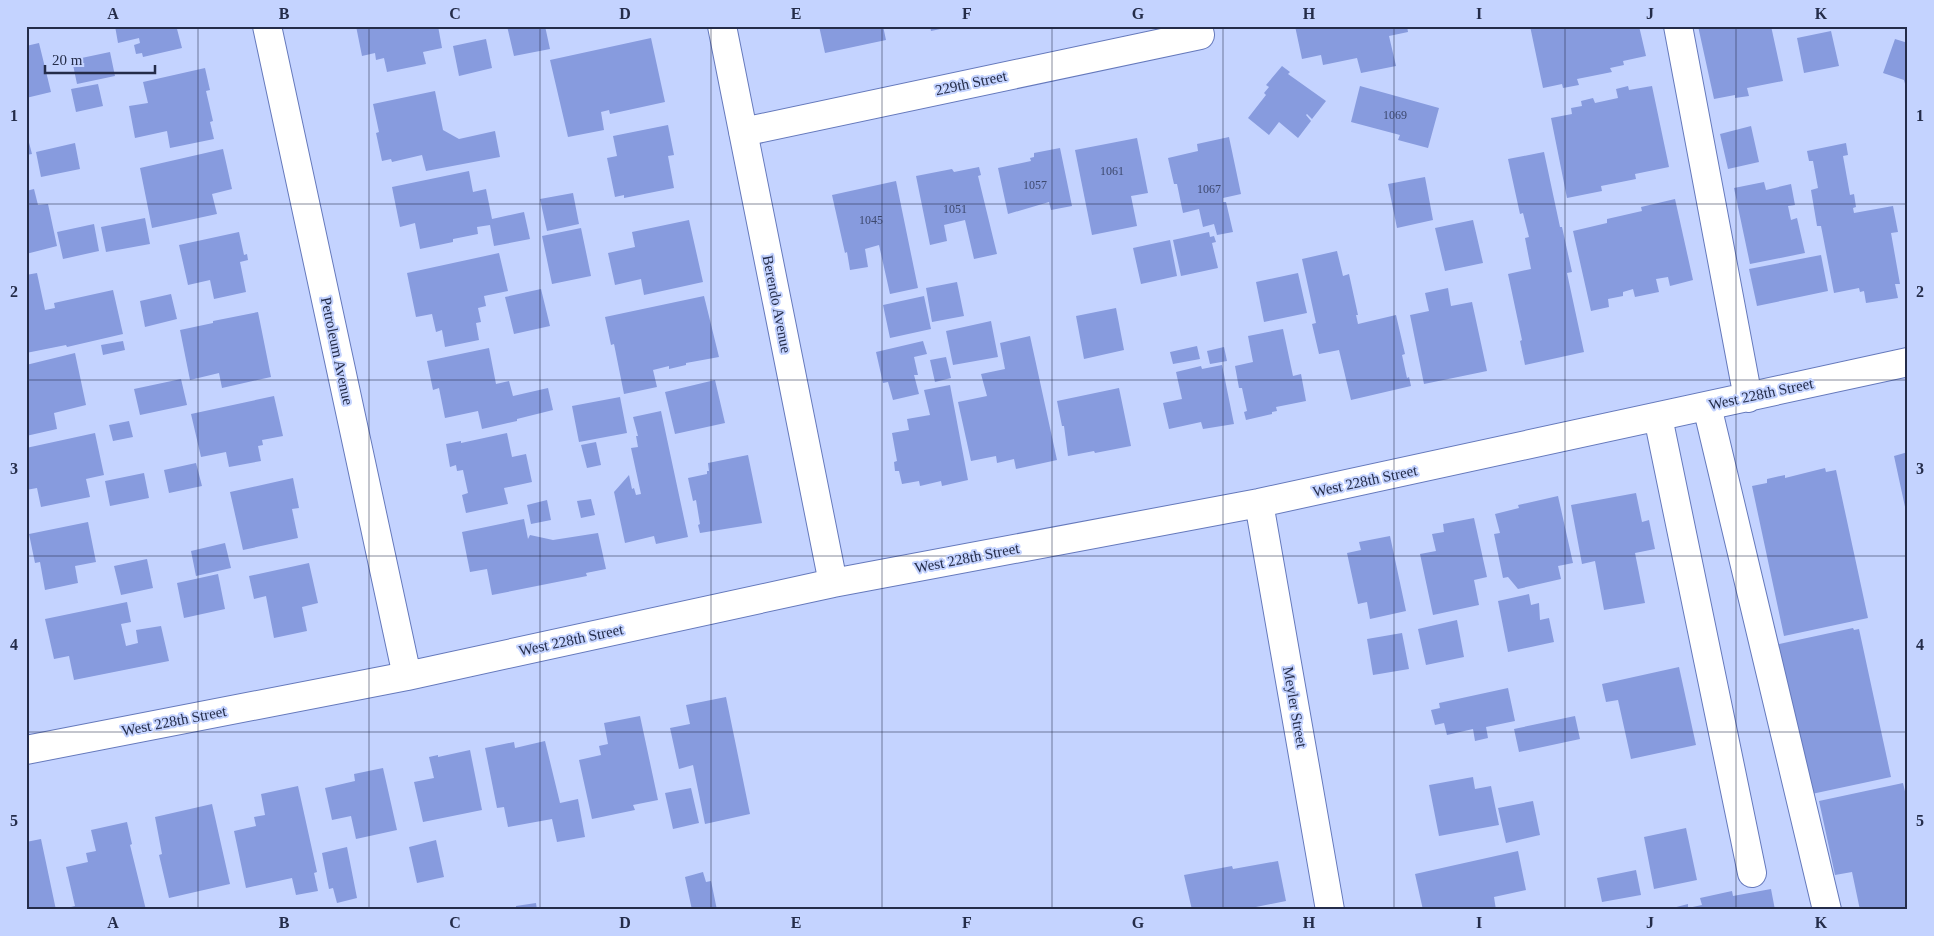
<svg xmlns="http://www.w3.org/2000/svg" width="1934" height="936" viewBox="0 0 1934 936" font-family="Georgia,serif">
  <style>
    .building { fill: #879bde }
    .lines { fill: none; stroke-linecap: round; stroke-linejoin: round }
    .minor-casing { stroke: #6579bc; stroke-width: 30 }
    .minor { stroke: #fff; stroke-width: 28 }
    .grid { fill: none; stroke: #242c49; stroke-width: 1; stroke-opacity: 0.55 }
    .labels { text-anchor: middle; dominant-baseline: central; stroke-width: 4; stroke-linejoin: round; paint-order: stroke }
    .number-label { font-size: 12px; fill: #3d486e }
    .street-label { font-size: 15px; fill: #242c49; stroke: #c4d3ff }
    .neatline { fill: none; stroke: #242c49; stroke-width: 2 }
    .grid-label { font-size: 16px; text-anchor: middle; font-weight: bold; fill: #242c49 }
  </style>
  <rect width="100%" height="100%" fill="#c4d3ff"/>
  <!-- building -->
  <path class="building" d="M115,26H187V27L177,29L182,48L143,57L142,53L136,54L134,45L140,43L139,38L118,43Z
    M356,26H438L442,48L423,52L426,64L387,72L384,58L376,60L375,53L362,56Z
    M507,26H545L550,49L514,56Z
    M819,26H883L886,40L825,53Z
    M930,26H950V27L931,31Z
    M1295,26H1407L1408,32L1389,36L1396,66L1361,73L1357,58L1323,65L1321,55L1302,59Z
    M1530,26H1639L1646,56L1623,61L1624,65L1610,68L1612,72L1577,79L1579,85L1563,88L1562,84L1543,88Z
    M1698,26H1771L1783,81L1747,88L1749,96L1735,98V95L1714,99Z
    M1831,31L1839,66L1804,73L1797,38Z
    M651,38L665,102L610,114L609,110L601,112L604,130L568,137L550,60Z
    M486,39L492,68L459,76L453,46Z
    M1895,39L1908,43V95L1904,80L1883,73Z
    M39,43L51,92L26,98V46Z
    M110,52L115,76L77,84L72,60Z
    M1282,66L1290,72L1288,74L1326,101L1312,119L1307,114L1306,115L1311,121L1298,138L1279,122L1269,135L1248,118L1266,95L1264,93L1269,87L1266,85Z
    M205,68L210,90L206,91L213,121L210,122L214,139L170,148L167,131L135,138L129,106L148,103L143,82Z
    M98,84L103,106L76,112L71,89Z
    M1360,86L1439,108L1428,148L1398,140L1400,135L1351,122Z
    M1628,86L1629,90L1652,86L1669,167L1635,174L1636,179L1601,186L1602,191L1567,198L1551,118L1572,114L1571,108L1582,106L1581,101L1593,98L1595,103L1618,98L1616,89Z
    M435,91L443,130L459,139L495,131L500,157L426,171L422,155L392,162L391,159L382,161L376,133L379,132L373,104Z
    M668,125L674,155L668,156L674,188L624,198V195L615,197L607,158L617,156L613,136Z
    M1751,126L1759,162L1728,169L1720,134Z
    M26,131L32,154L26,155Z
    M1229,137L1241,194L1223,198V202H1226L1233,232L1217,235L1214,224L1203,227L1199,209L1183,213L1177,184H1174L1168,158L1198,151L1197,144Z
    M1137,138L1148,193L1131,196L1137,226L1092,235L1075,150Z
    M75,143L80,169L41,177L36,152Z
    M1846,143L1848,155L1843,156L1850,195L1854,194L1856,207L1853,208L1854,213L1893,206L1898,232L1891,233L1900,284H1895L1898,298L1866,303L1864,291L1860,292L1859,288L1834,293L1821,226H1817L1811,190L1818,188L1813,161H1809L1807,151Z
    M1060,148L1072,206L1051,210L1049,202L1008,214L998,168L1031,161L1030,158L1034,157V153Z
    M223,149L232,189L212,194L217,214L152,228L140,168Z
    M1544,152L1560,227H1562L1572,272L1567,273L1584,352L1525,365L1520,341L1522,340L1508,274L1531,269L1525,238L1529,237L1523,213L1520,214L1508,159Z
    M979,167L981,175L978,176L997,254L974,259L965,220L944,225L947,241L930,245L916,176L952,169L954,172Z
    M469,171L473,192L486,189L492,219L524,212L530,239L494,246L490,225L477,227L478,234L453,239V242L420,249L415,223L400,227L392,187Z
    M1425,177L1433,220L1397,228L1388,184Z
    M896,181L918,288L890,294L879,245L865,249L868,267L850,270L847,252L845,253L832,195Z
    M1764,182L1766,190L1791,184L1795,205L1788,206L1791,220L1797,218L1805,253L1750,264L1734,188Z
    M34,189L38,205L48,204L57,246L26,254V191Z
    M573,193L579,224L547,231L540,199Z
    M1675,199L1693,280L1670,286L1668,277L1656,279L1659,292L1635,297L1633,289L1623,292V296L1608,299L1609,307L1591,311L1573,231L1607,223V219L1642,211L1641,207Z
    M145,218L150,244L106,252L101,227Z
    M689,220L703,282L644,295L641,279L615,285L608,253L635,247L632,232Z
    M1473,220L1483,263L1445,271L1435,228Z
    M94,224L99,251L63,259L57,232Z
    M581,228L591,276L552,284L542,236Z
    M239,232L244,255L247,254L248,260L240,262L246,292L214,299L210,280L188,285L179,245Z
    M1209,232L1210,237L1214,236L1216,242L1212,243L1218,268L1181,276L1173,240Z
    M1170,240L1177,276L1141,284L1133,248Z
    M1337,251L1343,276L1349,274L1358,315H1356L1358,324L1396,315L1405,354L1402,355L1407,378L1409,377L1411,386L1351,400L1339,350L1319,354L1312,324L1316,323L1302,259Z
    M499,253L508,291L484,296L486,306L478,308L481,322L476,323L479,340L445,347L442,330L436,332L432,314L416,317L407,273Z
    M1821,255L1828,291L1757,306L1749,269Z
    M37,273L45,310L55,308L54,303L113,290L123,334L67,347L66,345L26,353V275Z
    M1298,273L1307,313L1264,322L1256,282Z
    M957,282L964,316L932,322L926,288Z
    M1448,288L1451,306L1472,302L1487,371L1424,384L1410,315L1429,311L1425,293Z
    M541,289L550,326L514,334L505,297Z
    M171,294L177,319L145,327L140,301Z
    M704,296L719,357L686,363V365L669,369V366L653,370L657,387L624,394L614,344L611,345L605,317Z
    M924,296L931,329L890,338L883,305Z
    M1116,308L1124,350L1084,359L1076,316Z
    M258,312L271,377L222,388L219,373L190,380L180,330L213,323V321Z
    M991,321L998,357L953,365L946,331Z
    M1283,329L1293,376L1301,374L1306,401L1276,407L1277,411L1272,412V414L1246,420L1244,412L1247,411L1242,388H1239L1235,366L1253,362L1248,336Z
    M1030,336L1057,460L1016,469L1014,459L997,463L996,456L971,461L958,402L987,396L981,374L1005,369L1000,343Z
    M123,341L125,350L103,355L101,345Z
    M923,341L927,354L914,357L918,375H914L919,394L893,400L888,382L883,383L876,352Z
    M1197,346L1200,359L1173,364L1170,352Z
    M1224,347L1227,361L1210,364L1207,351Z
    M489,348L496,384L509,381L513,396L548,388L553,410L517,419V421L482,429L478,411L445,418L439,388L433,390L427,361Z
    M75,353L86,405L54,413L57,429L26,436V365Z
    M946,357L951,378L935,382L930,360Z
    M1222,365L1234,424L1203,429L1201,422L1169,429L1163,403L1182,399L1176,372L1201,366L1202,369Z
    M181,379L187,405L140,415L134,389Z
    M715,380L725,423L675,434L665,392Z
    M950,385L968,480L942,486L941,481L920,486L919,481L902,484L899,471H895L894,462L897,461L892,433L909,430L907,419L930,415L924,390Z
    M1119,388L1131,446L1095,453L1094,451L1068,456L1064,426H1062L1057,401Z
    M274,396L283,436L262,440L263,445L258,446L261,461L229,467L226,452L201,457L191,414Z
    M620,397L627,433L579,442L572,406Z
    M661,411L688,537L656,544L654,536L625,543L614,492L629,475L632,489L634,488L636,495L641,494L631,448L638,447L636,436H638L633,417Z
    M129,421L133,437L113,441L109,425Z
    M95,433L104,475L86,479L90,497L41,507L37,488L26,490V448Z
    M507,433L512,457L526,454L532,482L504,488L508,504L466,513L462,495L468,493L463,470L457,471L456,465L450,467L446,444L461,441V443Z
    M596,442L601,465L587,468L581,445Z
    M1908,452V515L1907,516L1894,456Z
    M748,455L762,523L700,533L698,525L700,524L696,500L693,501L688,478L707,474V471H709L708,463Z
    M196,463L202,486L169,493L164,470Z
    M1825,468L1826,472L1836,470L1868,618L1784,636L1752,486L1767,483V479L1785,475V478Z
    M144,473L149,498L110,506L105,481Z
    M293,478L299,508L292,509L298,538L243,550L230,492Z
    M1636,493L1642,522L1649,520L1655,549L1635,553L1645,603L1604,610L1595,561L1582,564L1571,505Z
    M1558,496L1573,563L1558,566L1561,579L1518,589L1508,577L1503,578L1494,534L1500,533L1495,514L1519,508L1518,505Z
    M591,499L595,515L581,518L577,501Z
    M547,500L551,520L531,524L527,505Z
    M1474,518L1487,577L1474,580L1479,605L1433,615L1420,554L1436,551L1432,534L1444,532L1443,524Z
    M524,519L528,539L530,535L553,540L598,533L606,569L586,573L587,576L492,595L487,569L470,572L462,532Z
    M88,522L96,562L75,566L78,583L45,590L40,562L35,563L29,534Z
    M1390,536L1406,611L1370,619L1367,602L1358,604L1347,553L1361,550L1359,542Z
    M225,543L231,568L196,576L191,551Z
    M147,559L153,588L121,595L114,566Z
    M309,563L318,603L302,607L307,631L274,638L266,596L254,599L249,576Z
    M218,574L225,609L184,618L177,583Z
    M1529,594L1531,605L1539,603L1540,620L1549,618L1554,642L1508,652L1498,601Z
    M127,602L131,622L121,624L126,646L138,643L136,630L161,626L169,661L74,680L69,656L54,659L45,619Z
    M1457,620L1464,657L1426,665L1418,629Z
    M1853,628L1854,630L1859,629L1891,777L1807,795L1774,645Z
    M1402,633L1409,669L1373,675L1367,639Z
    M1679,667L1696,745L1631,759L1618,700L1606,702L1602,684Z
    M1508,688L1515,721L1486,727L1488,738L1475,741L1473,729L1447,735L1444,723L1435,725L1431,710L1440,708L1439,703Z
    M726,697L750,814L705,824L693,765L679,769L670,728L690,724L686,705Z
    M640,716L658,800L633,805L635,810L592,819L579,760L601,755L599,746L608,744L604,723Z
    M1575,716L1580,739L1519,752L1514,729Z
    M545,741L560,803L578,799L585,837L557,842L552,819L508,827L504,807L497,808L485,748L514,742L515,748Z
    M470,750L482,810L423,822L414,782L434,778L429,757L438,755V757Z
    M383,768L397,830L356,839L351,816L332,820L325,788L355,781L354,774Z
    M1473,777L1475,789L1491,786L1499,825L1439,836L1429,785Z
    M1903,783L1908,804V910H1860L1852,872L1835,875L1819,801Z
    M298,786L317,872L314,873L318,891L296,895L292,878L246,888L234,831L256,826L254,817L265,815L261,794Z
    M691,788L699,823L673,829L665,793Z
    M1533,801L1540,835L1506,843L1498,808Z
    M212,804L230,884L169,898L159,855L162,854L155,817Z
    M127,822L132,844L130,845L146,910H72L71,907L75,906L66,867L88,862L86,853L96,851L91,830Z
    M1686,828L1697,880L1654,889L1644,837Z
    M41,839L56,910H26V842Z
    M436,840L444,877L417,883L409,847Z
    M347,847L357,898L337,903L333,888L329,889L322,853Z
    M1518,851L1526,890L1494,897L1496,910H1423L1415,874Z
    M1278,861L1286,901L1241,910H1192L1184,875L1232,866L1233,869Z
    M1636,870L1641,895L1602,902L1597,878Z
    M703,872L706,882L711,881L717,910H692L685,877Z
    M1771,889L1775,910H1665L1688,904V908L1702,905L1700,898L1732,891L1733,896Z
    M536,903L537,910H516V906Z"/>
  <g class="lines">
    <!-- minor casing -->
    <g class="minor-casing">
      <path id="minor" d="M267,26L407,676
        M722,26L833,583
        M1678,26L1748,398
        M743,132L1200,35L1198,26
        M1707,406L1827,910
        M1658,417L1752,873
        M1259,503L1330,910
        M26,750L407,676L833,583L1259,503L1908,362"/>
    </g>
    <!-- minor -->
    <use href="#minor" class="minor"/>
  </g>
  <!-- grid -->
  <path class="grid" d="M198,26V910M369,26V910M540,26V910M711,26V910M882,26V910M1052,26V910M1223,26V910M1394,26V910M1565,26V910M1736,26V910M26,204H1908M26,380H1908M26,556H1908M26,732H1908"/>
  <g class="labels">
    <!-- number labels -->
    <g class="number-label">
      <text x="1395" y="115">1069</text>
      <text x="1112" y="171">1061</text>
      <text x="1035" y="185">1057</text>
      <text x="1209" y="189">1067</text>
      <text x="955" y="209">1051</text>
      <text x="871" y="220">1045</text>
    </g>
    <!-- street labels -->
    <g class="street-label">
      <text transform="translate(971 83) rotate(-12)">229th Street</text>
      <text transform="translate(777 304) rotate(79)">Berendo Avenue</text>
      <text transform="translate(337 351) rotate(78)">Petroleum Avenue</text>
      <text transform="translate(1761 394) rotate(-12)">West 228th Street</text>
      <text transform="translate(1365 481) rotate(-12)">West 228th Street</text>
      <text transform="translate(967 558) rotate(-11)">West 228th Street</text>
      <text transform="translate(571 640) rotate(-12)">West 228th Street</text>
      <text transform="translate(1295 707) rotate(80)">Meyler Street</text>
      <text transform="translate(174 721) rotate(-11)">West 228th Street</text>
    </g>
  </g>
  <!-- border -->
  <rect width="1934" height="936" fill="none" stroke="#c4d3ff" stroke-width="55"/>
  <!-- scale -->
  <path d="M45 65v8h110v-8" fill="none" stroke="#242c49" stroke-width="2.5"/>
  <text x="52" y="65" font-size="15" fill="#242c49" stroke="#c4d3ff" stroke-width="4" paint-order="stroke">20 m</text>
  <rect x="28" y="28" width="1878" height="880" class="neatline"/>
  <g class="grid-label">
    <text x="113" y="19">A</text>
    <text x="284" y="19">B</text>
    <text x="455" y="19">C</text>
    <text x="625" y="19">D</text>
    <text x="796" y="19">E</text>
    <text x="967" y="19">F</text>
    <text x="1138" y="19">G</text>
    <text x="1309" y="19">H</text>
    <text x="1479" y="19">I</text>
    <text x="1650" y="19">J</text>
    <text x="1821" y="19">K</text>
    <text x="14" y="121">1</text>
    <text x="1920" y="121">1</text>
    <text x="14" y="297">2</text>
    <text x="1920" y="297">2</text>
    <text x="14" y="474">3</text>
    <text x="1920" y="474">3</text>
    <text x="14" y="650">4</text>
    <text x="1920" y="650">4</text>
    <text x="14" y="826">5</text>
    <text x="1920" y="826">5</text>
    <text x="113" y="928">A</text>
    <text x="284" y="928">B</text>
    <text x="455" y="928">C</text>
    <text x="625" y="928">D</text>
    <text x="796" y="928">E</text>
    <text x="967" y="928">F</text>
    <text x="1138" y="928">G</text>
    <text x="1309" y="928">H</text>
    <text x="1479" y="928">I</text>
    <text x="1650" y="928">J</text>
    <text x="1821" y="928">K</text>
  </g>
</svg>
